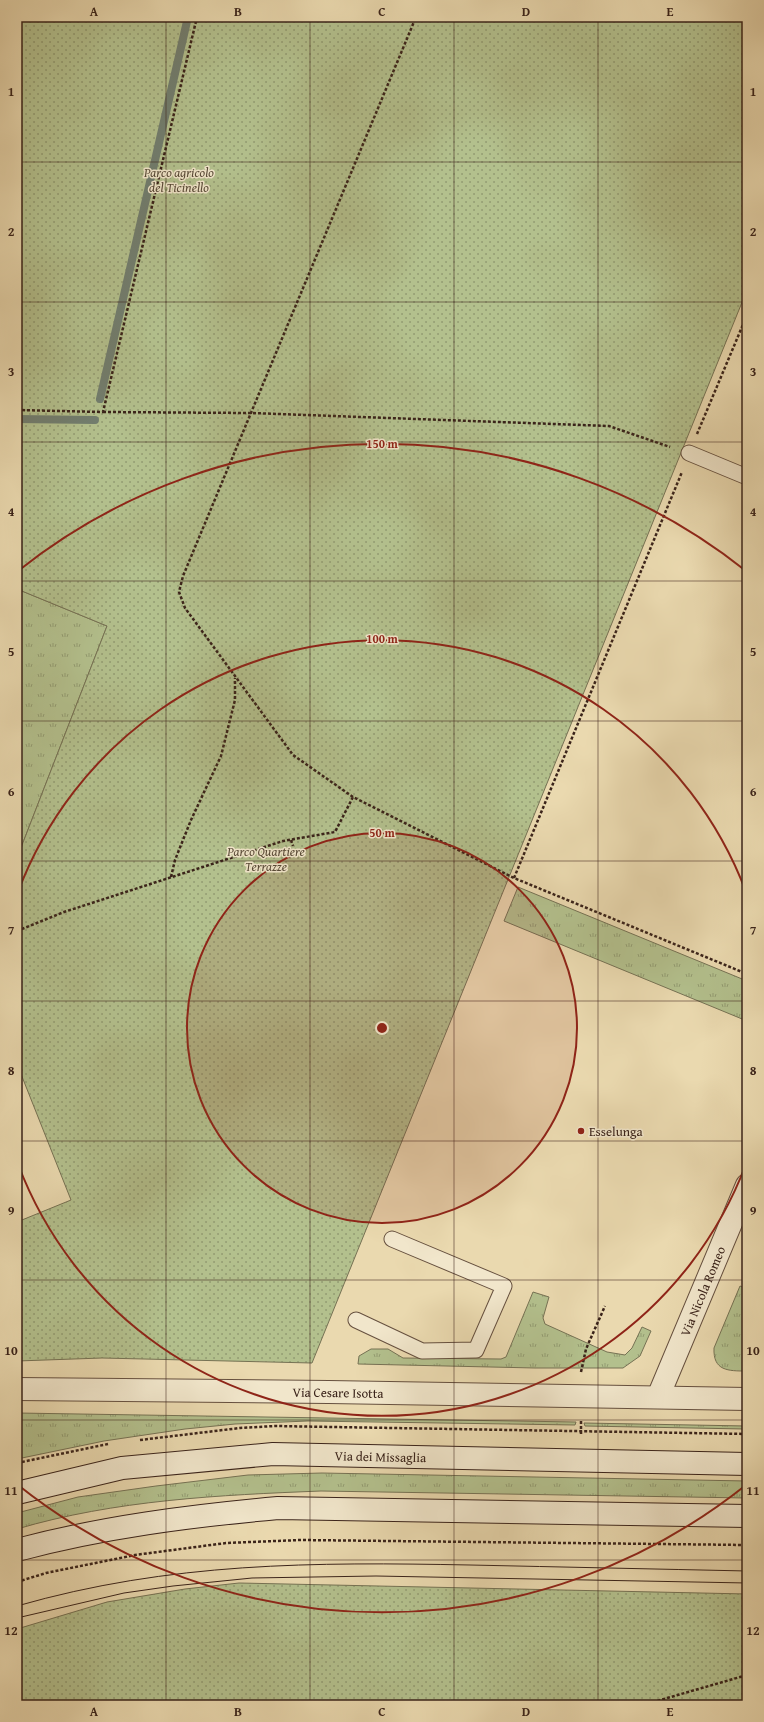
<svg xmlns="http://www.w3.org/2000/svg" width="764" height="1722" viewBox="0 0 764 1722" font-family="'Gentium Book Plus',serif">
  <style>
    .grass { fill: url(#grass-tufts); stroke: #767254 }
    .park { fill: url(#park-dots); stroke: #767254 }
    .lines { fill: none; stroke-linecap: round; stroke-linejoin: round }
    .stream { stroke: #727e6f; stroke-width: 8 }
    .lane-casing { stroke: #66503f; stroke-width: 17 }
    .street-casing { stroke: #66503f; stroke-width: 24 }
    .secondary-casing { stroke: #3a231a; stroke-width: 24 }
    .path { stroke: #3a231a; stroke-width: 2.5; stroke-dasharray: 3 2; stroke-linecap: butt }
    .lane { stroke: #f1e6cb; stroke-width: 15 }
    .street { stroke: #f1e6cb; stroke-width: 22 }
    .secondary { stroke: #f1e6cb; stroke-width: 22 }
    .tram { stroke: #3a231a; stroke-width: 1 }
    .grid { fill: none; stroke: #3a231a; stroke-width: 1; stroke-opacity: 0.55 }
    .ring { fill: none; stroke: #8f2418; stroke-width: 2 }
    .poi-dot { fill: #8f2418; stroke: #f1e6cb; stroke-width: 1.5 }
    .labels { text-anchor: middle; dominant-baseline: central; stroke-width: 3; stroke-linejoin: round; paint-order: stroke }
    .park-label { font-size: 13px; font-style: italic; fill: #584a37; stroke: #f1e6cb }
    .poi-label { font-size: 13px; fill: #3a231a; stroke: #f1e6cb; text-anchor: start }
    .street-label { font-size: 13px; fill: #3a231a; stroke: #f1e6cb }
    .centre { fill: #8f2418; stroke: #f1e6cb; stroke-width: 2 }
    .ring-label { font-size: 12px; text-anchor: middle; font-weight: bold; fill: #8f2418; stroke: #f1e6cb; stroke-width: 3; stroke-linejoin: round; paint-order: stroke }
    .neatline { fill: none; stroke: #3a231a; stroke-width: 1.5 }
    .grid-label { font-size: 13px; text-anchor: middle; font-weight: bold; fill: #3a231a }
  </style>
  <defs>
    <pattern id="grass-tufts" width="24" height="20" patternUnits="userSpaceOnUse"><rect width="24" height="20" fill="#b3c08d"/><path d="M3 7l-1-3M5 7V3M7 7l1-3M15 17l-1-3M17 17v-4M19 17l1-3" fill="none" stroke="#939c72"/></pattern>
    <pattern id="park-dots" width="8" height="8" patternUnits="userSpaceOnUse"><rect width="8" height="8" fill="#b3c08d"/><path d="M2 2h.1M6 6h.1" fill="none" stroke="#939c72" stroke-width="1.8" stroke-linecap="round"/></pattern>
  </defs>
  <rect width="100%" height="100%" fill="#ead9af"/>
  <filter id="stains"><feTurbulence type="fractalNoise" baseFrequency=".005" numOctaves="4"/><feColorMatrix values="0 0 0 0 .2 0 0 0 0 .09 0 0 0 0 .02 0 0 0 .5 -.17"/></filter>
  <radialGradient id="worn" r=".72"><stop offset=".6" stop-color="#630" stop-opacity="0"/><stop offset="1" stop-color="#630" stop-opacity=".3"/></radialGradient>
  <!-- grass -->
  <path class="grass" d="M17,589L107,626L17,858Z
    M518,887L747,981V1021L504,921Z
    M740,1286L747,1289V1371C728,1371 713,1371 714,1348Z
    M533,1292L549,1297L543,1318L545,1324L607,1352L625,1355L632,1348L642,1327L651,1331L640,1356L623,1368H535L358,1364L359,1356L371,1349H388L403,1358L501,1359L506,1357Z
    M17,1413L576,1422L575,1425L308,1421L235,1424L185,1429L104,1441L17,1459Z
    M584,1423L746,1426L745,1429L585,1426Z
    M322,1473L747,1481V1498L321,1491C220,1495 115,1500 17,1529V1513L78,1497L156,1486L248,1475Z"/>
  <!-- park -->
  <path class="park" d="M17,17H747V290L312,1363L102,1358L17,1361V1222L71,1200L17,1064V858L107,626L17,589Z
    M239,1583L747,1594V1705H17V1629L107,1602L185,1589Z"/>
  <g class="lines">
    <!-- stream -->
    <path class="stream" d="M100,399L188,17
      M17,419L95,420"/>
    <!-- lane casing -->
    <g class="lane-casing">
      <path id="lane" d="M689,453L747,477
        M356,1320L422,1351L476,1350L504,1286L392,1239"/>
    </g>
    <!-- street casing -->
    <g class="street-casing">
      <g id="street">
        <path id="s1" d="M17,1389L329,1392L747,1399"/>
        <path id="s2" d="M658,1397L747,1185"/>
      </g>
    </g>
    <!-- secondary casing -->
    <g class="secondary-casing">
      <g id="secondary">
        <path id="s3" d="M17,1493L122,1468L273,1454L747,1464"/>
        <path d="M17,1550C103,1527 190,1516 278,1508L747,1516"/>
      </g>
    </g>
    <!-- path -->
    <path class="path" d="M17,410L103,412L197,17
      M103,412L251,413L609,426L670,447
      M697,434L747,315
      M353,797L293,755L185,608L179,592L183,576L416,17
      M291,840L293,846
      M171,877L175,860L191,820L221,756L235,700V678
      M514,878L682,472
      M17,931L64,912L283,841L335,832L353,797L514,878L747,974
      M581,1372L586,1349L605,1306
      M581,1421V1436
      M140,1440L240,1428L275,1426L747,1434
      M17,1463L108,1444
      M17,1582L46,1573L135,1555L226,1543L301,1540L747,1545
      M643,1705L747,1675"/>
    <!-- lane -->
    <use href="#lane" class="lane"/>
    <!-- street -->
    <use href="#street" class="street"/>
    <!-- secondary -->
    <use href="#secondary" class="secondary"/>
    <!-- tram -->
    <path class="tram" d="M17,1606C170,1562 314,1562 470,1565C563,1567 655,1569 747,1571
      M17,1618L124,1593L173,1586L252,1578L376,1576L747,1583"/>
  </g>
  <!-- grid -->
  <path class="grid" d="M166,17V1705M310,17V1705M454,17V1705M598,17V1705M17,162H747M17,302H747M17,442H747M17,581H747M17,721H747M17,861H747M17,1001H747M17,1141H747M17,1280H747M17,1420H747M17,1560H747"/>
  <!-- distance rings -->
  <circle cx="382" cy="1028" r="195" fill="#8f2418" fill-opacity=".12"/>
  <g class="ring">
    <circle cx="382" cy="1028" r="195"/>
    <path d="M746 1164A389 389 0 0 1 18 1164M18 892A389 389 0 0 1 746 892"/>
    <path d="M746 1485A584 584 0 0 1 18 1485M18 571A584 584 0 0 1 746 571"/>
  </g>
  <!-- markers -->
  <circle class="poi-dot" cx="581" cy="1131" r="4"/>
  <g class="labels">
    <!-- park labels -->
    <g class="park-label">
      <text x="179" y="172">Parco agricolo<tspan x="179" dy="15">del Ticinello</tspan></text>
      <text x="266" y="851">Parco Quartiere<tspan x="266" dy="15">Terrazze</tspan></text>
    </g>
    <!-- poi labels -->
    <g class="poi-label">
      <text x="589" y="1131">Esselunga</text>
    </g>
    <!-- street labels -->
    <g class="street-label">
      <text stroke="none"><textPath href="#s2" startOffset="115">Via Nicola Romeo</textPath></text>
      <text stroke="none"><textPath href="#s1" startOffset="321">Via Cesare Isotta</textPath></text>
      <text stroke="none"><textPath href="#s3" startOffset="367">Via dei Missaglia</textPath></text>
    </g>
  </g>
  <circle cx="382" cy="1028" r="6" class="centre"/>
  <g class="ring-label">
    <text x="382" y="448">150 m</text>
    <text x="382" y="643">100 m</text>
    <text x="382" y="837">50 m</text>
  </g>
  <!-- margin -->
  <rect width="764" height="1722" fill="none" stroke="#ead9af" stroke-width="44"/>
  <rect x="22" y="22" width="720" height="1678" class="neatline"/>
  <g class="grid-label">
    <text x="94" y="16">A</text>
    <text x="238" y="16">B</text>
    <text x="382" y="16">C</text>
    <text x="526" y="16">D</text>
    <text x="670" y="16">E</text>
    <text x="11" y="96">1</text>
    <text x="753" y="96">1</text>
    <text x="11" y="236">2</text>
    <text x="753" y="236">2</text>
    <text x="11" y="376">3</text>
    <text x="753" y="376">3</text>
    <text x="11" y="516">4</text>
    <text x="753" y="516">4</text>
    <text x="11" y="656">5</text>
    <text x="753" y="656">5</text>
    <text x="11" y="796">6</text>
    <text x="753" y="796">6</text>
    <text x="11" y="935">7</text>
    <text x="753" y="935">7</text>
    <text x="11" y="1075">8</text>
    <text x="753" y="1075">8</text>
    <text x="11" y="1215">9</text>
    <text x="753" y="1215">9</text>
    <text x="11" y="1355">10</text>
    <text x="753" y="1355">10</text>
    <text x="11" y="1495">11</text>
    <text x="753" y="1495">11</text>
    <text x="11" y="1635">12</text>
    <text x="753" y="1635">12</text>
    <text x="94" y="1716">A</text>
    <text x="238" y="1716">B</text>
    <text x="382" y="1716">C</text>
    <text x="526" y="1716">D</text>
    <text x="670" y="1716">E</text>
  </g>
  <rect width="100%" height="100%" filter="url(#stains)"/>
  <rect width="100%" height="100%" fill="url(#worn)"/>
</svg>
